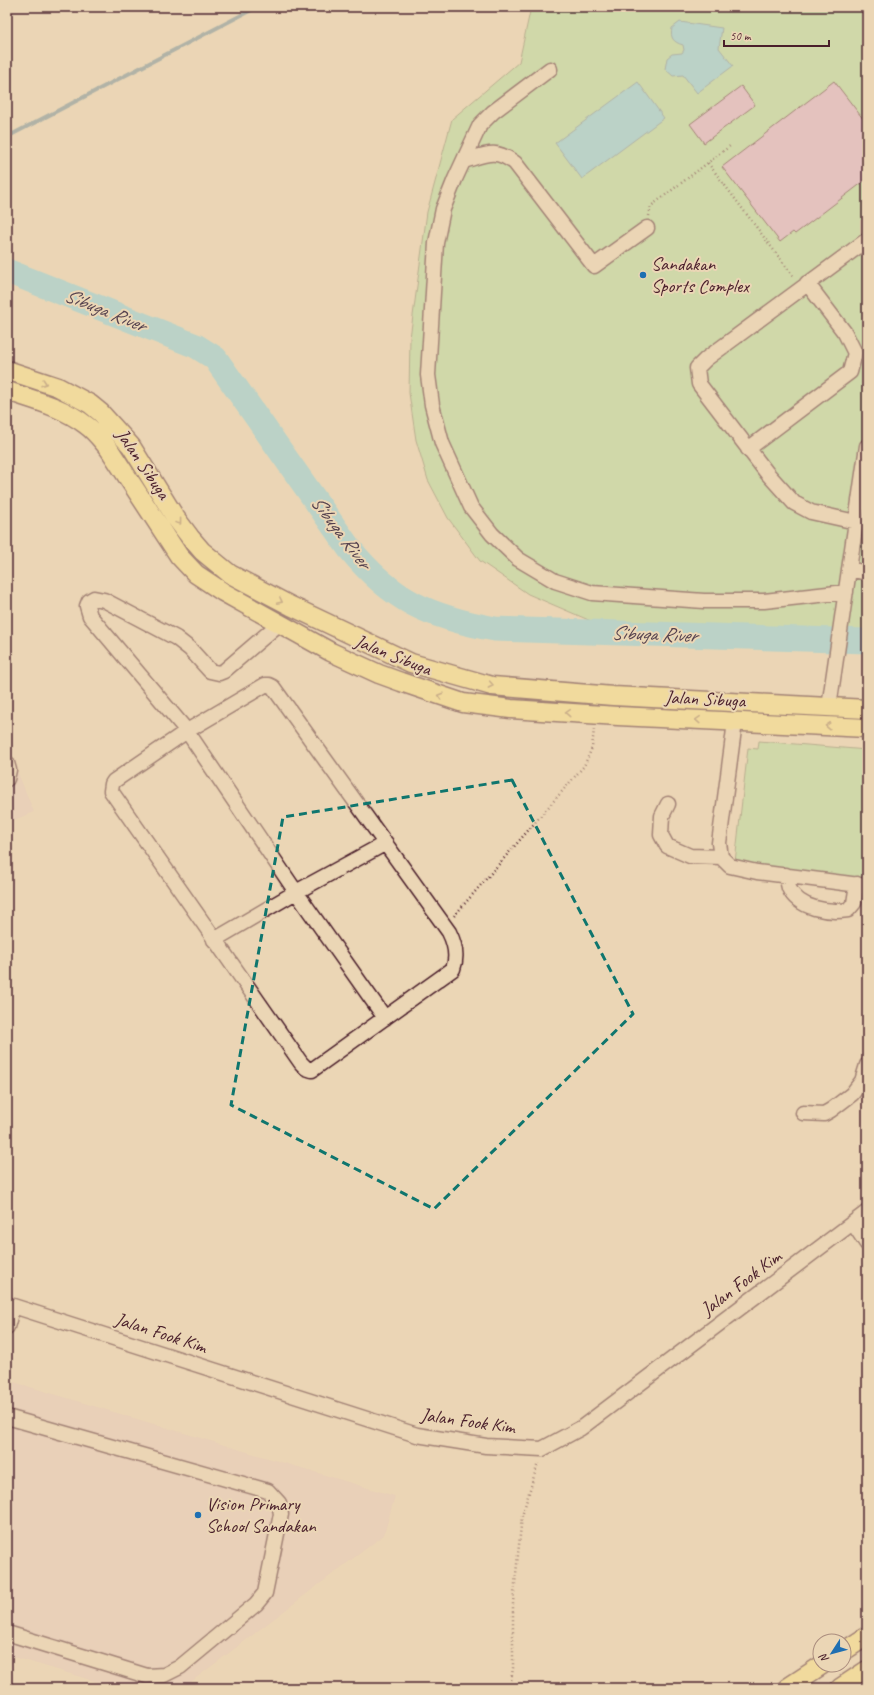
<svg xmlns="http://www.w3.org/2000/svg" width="874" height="1695" viewBox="0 0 874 1695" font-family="Caveat,sans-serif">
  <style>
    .built { fill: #e6c9bc }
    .green { fill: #b0dc9b; stroke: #7d7e63 }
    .water { fill: #80cedd; stroke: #6a8896 }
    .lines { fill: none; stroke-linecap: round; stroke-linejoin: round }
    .stream { stroke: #6a8896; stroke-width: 4 }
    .river { stroke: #80cedd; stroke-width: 25 }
    .building { fill: #dbabcb; stroke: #4a1f2b }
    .minor-tunnel { stroke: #cbb199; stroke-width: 14; stroke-dasharray: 14 7; stroke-linecap: butt }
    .minor-casing { stroke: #4a1f2b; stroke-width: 17 }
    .major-casing { stroke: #4a1f2b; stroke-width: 21 }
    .path { stroke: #4a1f2b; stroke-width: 2.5; stroke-dasharray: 1 3; stroke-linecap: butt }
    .minor { stroke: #ebd6b5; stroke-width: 14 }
    .major { stroke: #f9e181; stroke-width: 18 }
    .oneway { stroke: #a28056 }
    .marked { fill: none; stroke: #0f766e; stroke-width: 3; stroke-dasharray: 8 5; stroke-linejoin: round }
    .poi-dot { fill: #1f6fb2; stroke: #ebd6b5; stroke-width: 1.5 }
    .labels { text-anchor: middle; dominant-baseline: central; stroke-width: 4; stroke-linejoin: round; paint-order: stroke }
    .poi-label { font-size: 19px; fill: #4a1f2b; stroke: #ebd6b5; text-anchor: start }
    .street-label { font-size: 19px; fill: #4a1f2b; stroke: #ebd6b5 }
    .water-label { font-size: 20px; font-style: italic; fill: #55424f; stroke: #ebd6b5 }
  </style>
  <rect width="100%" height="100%" fill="#ebd6b5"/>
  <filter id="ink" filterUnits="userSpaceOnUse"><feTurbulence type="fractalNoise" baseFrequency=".025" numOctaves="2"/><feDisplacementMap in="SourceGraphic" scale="8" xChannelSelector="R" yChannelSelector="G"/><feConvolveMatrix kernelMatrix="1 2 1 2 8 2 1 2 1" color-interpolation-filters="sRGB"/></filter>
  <g filter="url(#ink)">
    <!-- built -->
    <path class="built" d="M7,746L34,812L7,823Z
      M7,1380L395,1496L384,1535L183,1688H117L7,1655Z"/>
    <!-- green -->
    <path class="green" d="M531,7H867V630L591,621L528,594L480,561L448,518L428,480L416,440L409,393L410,338L427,212L452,119L519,62Z
      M759,741L867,750V880L735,862L748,748L758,749Z"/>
    <!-- water -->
    <path class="water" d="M680,22L722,28L719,48L733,66L697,93L683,75L673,76L665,69L667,58L672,54L682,53L684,50L683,45C673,42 670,38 672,28Z
      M638,82L664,118L582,179L555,143Z"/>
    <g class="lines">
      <!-- stream -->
      <path class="stream" d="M7,137L257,7"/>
      <!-- river -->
      <path class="river" d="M7,271L196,346L215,358L349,548C392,601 429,617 495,629L867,641"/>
    </g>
    <!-- building -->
    <path class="building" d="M834,81L867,124V179L795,234L793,232L780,242L722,167Z
      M741,86L755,105L704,143L690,124Z"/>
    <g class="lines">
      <!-- minor-tunnel -->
      <path class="minor-tunnel" d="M867,220V233"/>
      <!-- minor casing -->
      <g class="minor-casing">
        <path id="minor" d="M550,69L493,112L480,125L455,179L443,209L436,243L428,375L432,405L442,443L471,507L492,534L518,559L555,581L592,593L704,601H764L846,592
          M464,161C487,154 495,148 515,163L594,266L647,228
          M748,449L850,372L855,353L845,333L807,283
          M856,522L811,512L794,503L767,473L699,384L697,368L706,359L867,240
          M849,569L867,573
          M280,623L224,671L219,673L210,671L190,649L176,638L104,600L94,598L89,601L87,606L90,616L187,731L296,892L385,1018
          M265,685H269L273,687L449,932C455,944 458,956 453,969L312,1070L306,1068L301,1063L111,791L112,784L114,781L187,731Z
          M829,707L867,446
          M735,722L719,843L721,857L730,866L757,872L867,886
          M7,763L9,770L7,779
          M668,804L662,816L661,835L667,846L690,856L721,857
          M786,875C787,879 788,884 789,888C798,909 829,913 848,910L854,903L857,884
          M214,940L296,892L386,843
          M803,1113L824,1114L831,1110L852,1094L862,1081L867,1065
          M853,1223L867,1244
          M7,1304L417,1435L486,1446L542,1449L581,1428L867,1212
          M7,1327L13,1306
          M7,1417L268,1491L279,1503L281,1514L265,1593L256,1604L180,1667L164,1675L147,1676L7,1633
          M864,1688L867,1684"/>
      </g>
      <!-- major casing -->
      <g class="major-casing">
        <path id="major" d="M7,370L58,387L90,404L101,413L131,446L175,517L190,537L202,551L230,574L291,606L411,663L492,686L613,696L867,709
          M7,391C34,400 63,407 86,425C95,431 102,441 109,449L179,556L196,574L223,592L331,652L379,674L401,682L463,703L511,709L618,716L867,728
          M844,1651L867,1636
          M787,1688L822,1665
          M840,1688L867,1670"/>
      </g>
      <!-- path -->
      <path class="path" d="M708,163L794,277
        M649,216L651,206L730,146
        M454,916L584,766L592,748L594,729
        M510,1688L513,1668V1603L522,1516L538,1463"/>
      <!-- minor -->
      <use href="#minor" class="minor"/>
      <!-- major -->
      <use href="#major" class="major"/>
    </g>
    <!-- one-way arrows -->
    <defs><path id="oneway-chevron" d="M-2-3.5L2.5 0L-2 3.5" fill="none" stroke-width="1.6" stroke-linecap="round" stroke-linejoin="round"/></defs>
    <g class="oneway">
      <use href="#oneway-chevron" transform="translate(44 383) rotate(18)"/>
      <use href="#oneway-chevron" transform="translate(179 522) rotate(53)"/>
      <use href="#oneway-chevron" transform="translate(280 601) rotate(27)"/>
      <use href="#oneway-chevron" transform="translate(491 685) rotate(11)"/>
      <use href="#oneway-chevron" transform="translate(440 696) rotate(-164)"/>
      <use href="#oneway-chevron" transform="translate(568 713) rotate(-176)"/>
      <use href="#oneway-chevron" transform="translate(698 720) rotate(-177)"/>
      <use href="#oneway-chevron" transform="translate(828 726) rotate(-177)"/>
    </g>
  </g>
  <!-- marked area -->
  <path d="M0 0H874V1695H0ZM512,780L633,1014L434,1209L231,1105L283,817Z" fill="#ebd6b5" fill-opacity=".55" fill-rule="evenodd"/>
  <path class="marked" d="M512,780L633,1014L434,1209L231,1105L283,817Z"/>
  <!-- markers -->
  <g class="poi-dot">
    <circle cx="643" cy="275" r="4"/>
    <circle cx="198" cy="1515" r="4"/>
  </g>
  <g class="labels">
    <!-- poi labels -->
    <g class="poi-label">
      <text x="651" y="264">Sandakan<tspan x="651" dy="22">Sports Complex</tspan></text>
      <text x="206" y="1504">Vision Primary<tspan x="206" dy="22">School Sandakan</tspan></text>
    </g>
    <!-- street labels -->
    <g class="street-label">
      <text transform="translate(143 464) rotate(56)">Jalan Sibuga</text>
      <text transform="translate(393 655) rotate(22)">Jalan Sibuga</text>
      <text transform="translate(705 699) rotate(3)">Jalan Sibuga</text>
      <text transform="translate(741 1283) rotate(-37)">Jalan Fook Kim</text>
      <text transform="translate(161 1333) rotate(18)">Jalan Fook Kim</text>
      <text transform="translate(468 1421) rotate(8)">Jalan Fook Kim</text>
    </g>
    <!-- water labels -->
    <g class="water-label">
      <text transform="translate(105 310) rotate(22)">Sibuga River</text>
      <text transform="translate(341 532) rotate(53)">Sibuga River</text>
      <text transform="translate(654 634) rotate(2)">Sibuga River</text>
    </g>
  </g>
  <!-- margin -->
  <rect width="874" height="1695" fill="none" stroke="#ebd6b5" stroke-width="24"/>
  <rect x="12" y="12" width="850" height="1671" fill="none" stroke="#4a1f2b" stroke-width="1.5" filter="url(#ink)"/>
  <!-- north arrow -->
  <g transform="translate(832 1653) rotate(234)"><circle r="19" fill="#ebd6b5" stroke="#ab8d7e"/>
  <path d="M0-3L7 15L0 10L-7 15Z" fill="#1f6fb2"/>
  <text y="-6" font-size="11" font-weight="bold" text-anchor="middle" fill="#4a1f2b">N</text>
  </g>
  <!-- scale -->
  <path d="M724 40v6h105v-6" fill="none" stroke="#4a1f2b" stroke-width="2"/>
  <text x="730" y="40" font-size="12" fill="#4a1f2b" stroke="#ebd6b5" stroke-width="3" paint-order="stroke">50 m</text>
</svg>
